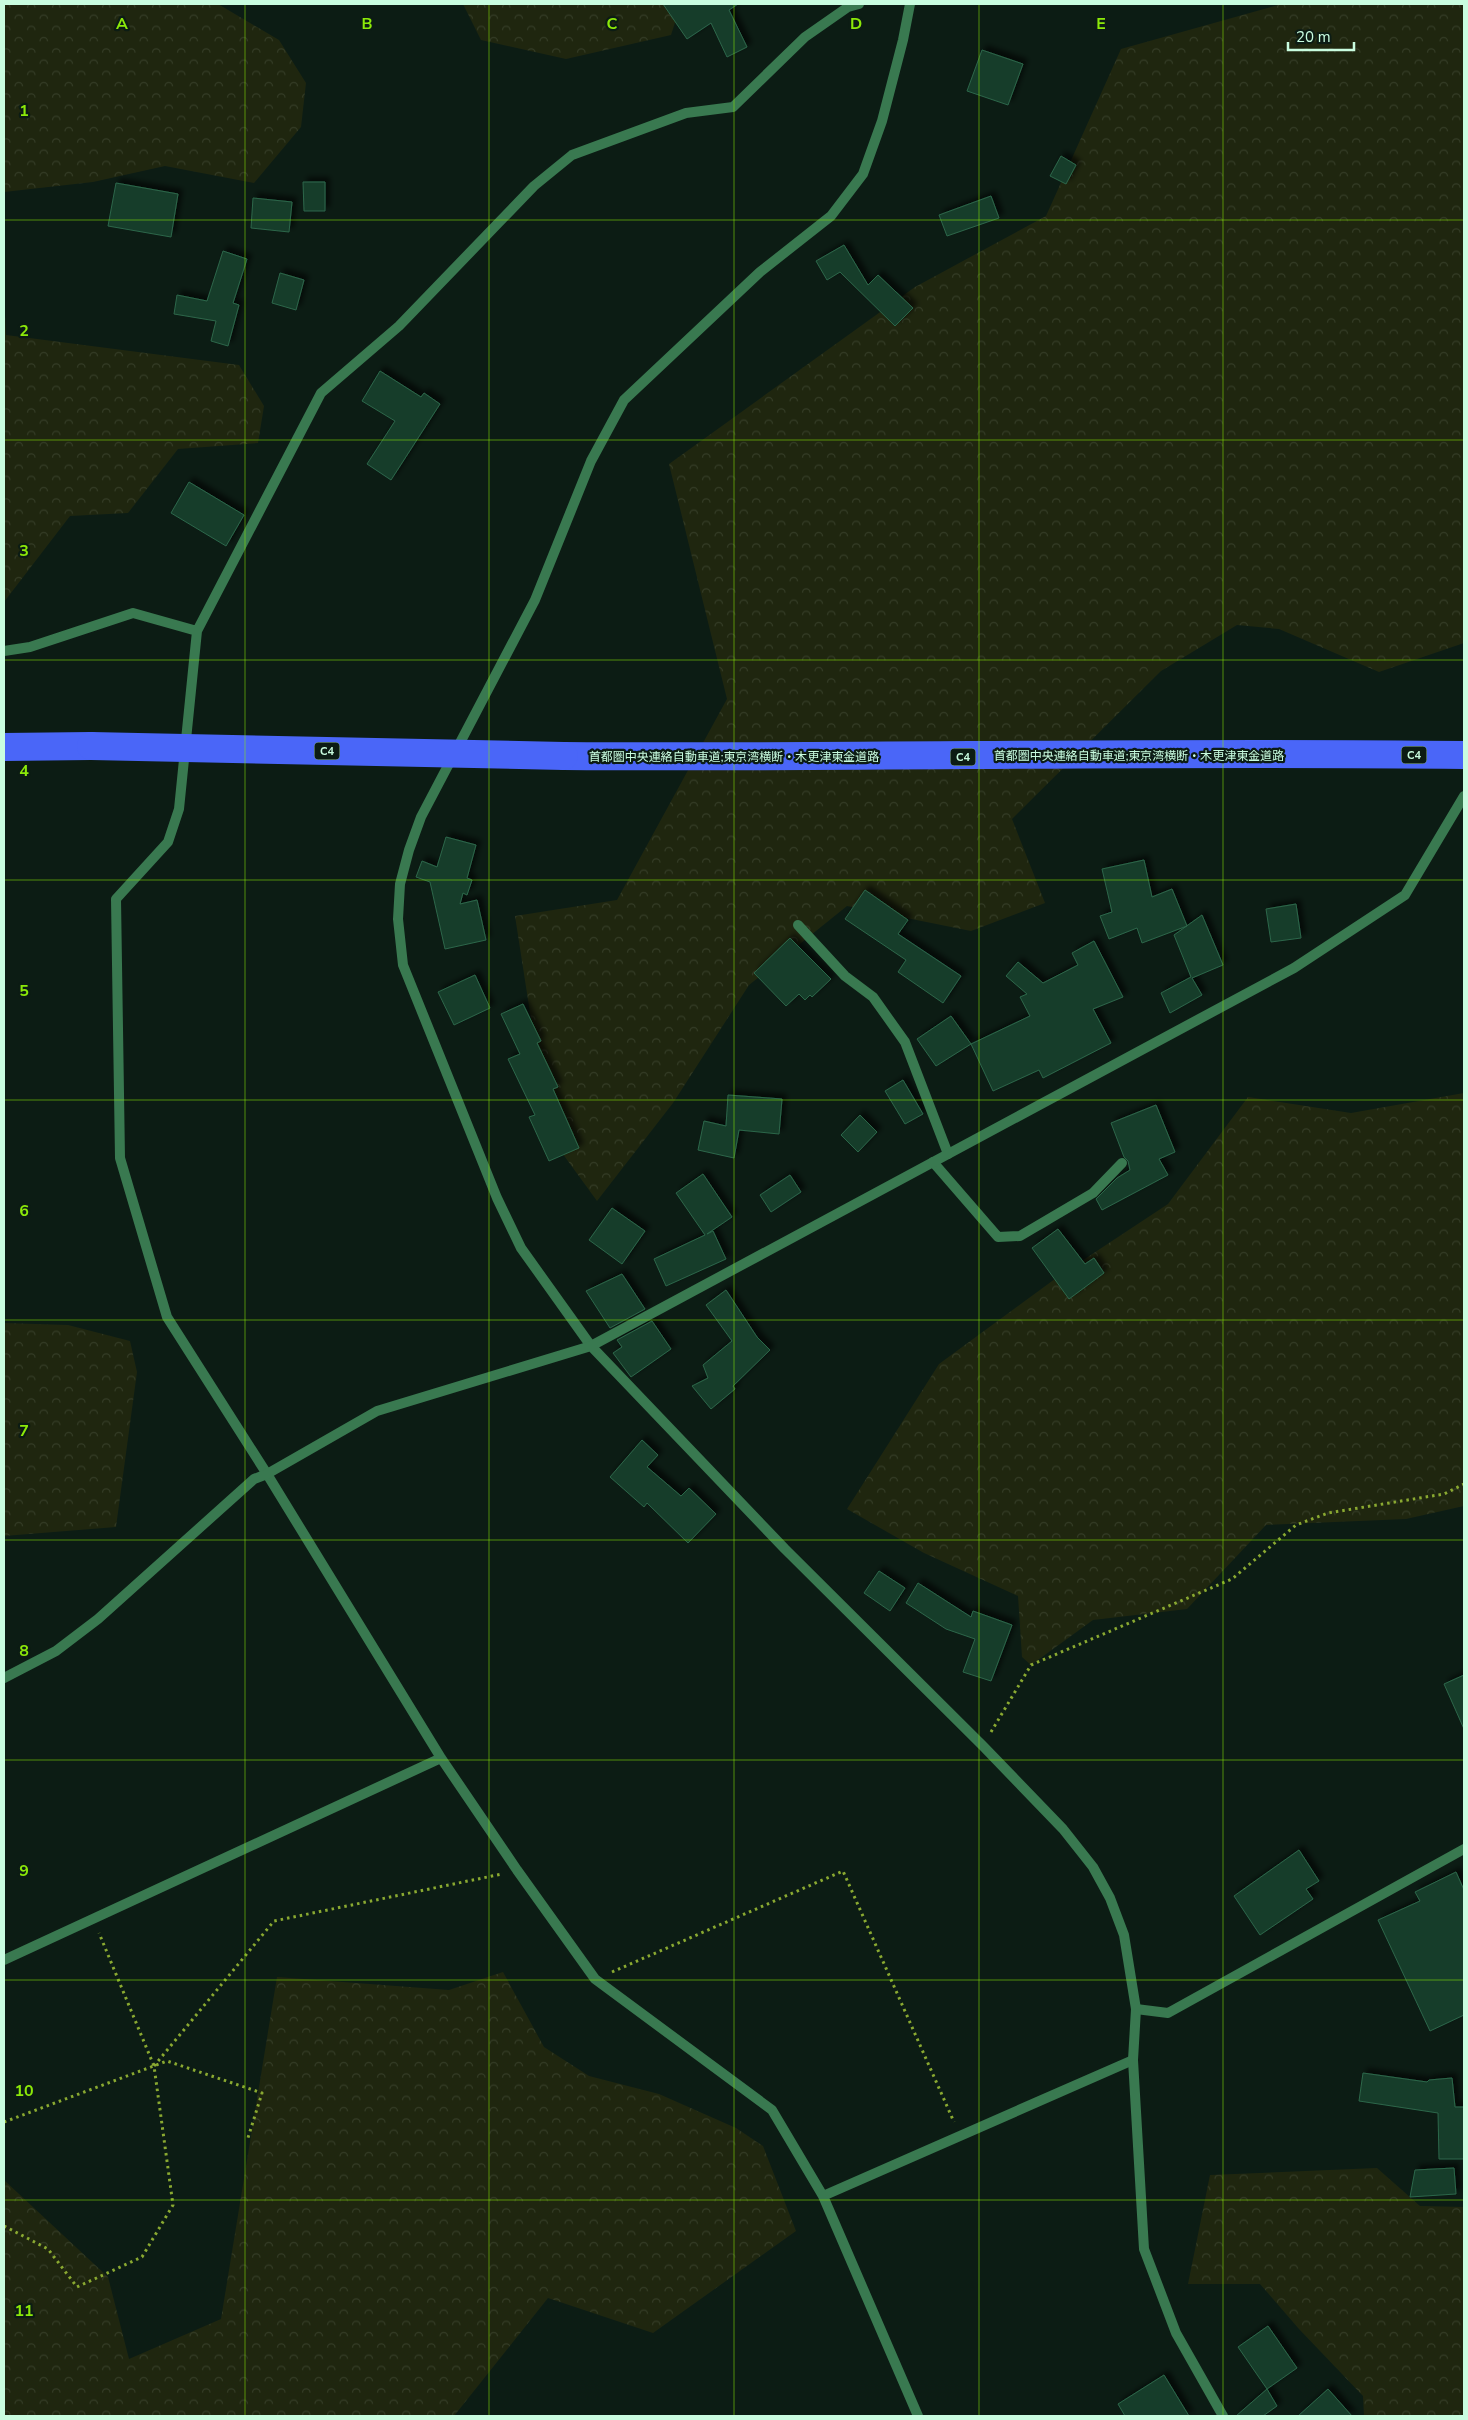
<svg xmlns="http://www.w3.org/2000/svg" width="1468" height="2420" viewBox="0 0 1468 2420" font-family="'Nunito Sans','Noto Sans JP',sans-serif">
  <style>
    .forest { fill: url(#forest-crowns) }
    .building { fill: #193c2b; stroke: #2c674a; filter: url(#shadow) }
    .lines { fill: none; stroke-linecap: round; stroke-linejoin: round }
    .path { stroke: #8aa931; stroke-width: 3; stroke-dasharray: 2.5 4; stroke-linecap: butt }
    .minor { stroke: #397950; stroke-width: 10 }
    .tertiary { stroke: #397950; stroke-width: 10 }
    .motorway { stroke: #4a66f8; stroke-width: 28 }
    .motorway-bridge { stroke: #4a66f8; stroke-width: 28 }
    .grid { fill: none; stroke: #8ce909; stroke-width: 1; stroke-opacity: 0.55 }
    .labels { text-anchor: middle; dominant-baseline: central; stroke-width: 4.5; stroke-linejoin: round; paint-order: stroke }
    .shield { fill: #0c1c14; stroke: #90baa3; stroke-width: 1 }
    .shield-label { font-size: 11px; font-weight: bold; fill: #c9fde0 }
    .street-label { font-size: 12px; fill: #c9fde0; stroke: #0c1c14 }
    .grid-label { font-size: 16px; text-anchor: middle; font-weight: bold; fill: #8ce909; stroke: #0c1c14; stroke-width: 4.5; stroke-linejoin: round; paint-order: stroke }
  </style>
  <defs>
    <pattern id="forest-crowns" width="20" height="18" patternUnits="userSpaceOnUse" patternTransform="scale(1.25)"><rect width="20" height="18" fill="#1f260f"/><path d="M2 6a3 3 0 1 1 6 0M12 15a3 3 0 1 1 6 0" fill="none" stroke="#343c26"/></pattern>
    <filter id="shadow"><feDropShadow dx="4.5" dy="-4.5" stdDeviation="2.5" flood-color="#0009"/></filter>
  </defs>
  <rect width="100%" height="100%" fill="#0c1c14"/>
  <!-- forest -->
  <path class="forest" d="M4,4H218L279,40L306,83L301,127L254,183L165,166L93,182L4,192Z
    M463,4H681L671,35L566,59L481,40Z
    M1282,4H1464V643L1379,672L1279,629L1237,625L1161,671L1012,819L1045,903L971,931L847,906L749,985L673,1103L597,1201L549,1135L515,916L617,900L727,699L669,464L915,287L1046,216L1121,49Z
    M4,294L6,335L239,365L264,406L258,443L178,449L128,513L70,516L4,602Z
    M1464,1093V1506L1406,1519L1266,1525L1187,1609L1093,1620L1031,1665L1022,1657L1018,1596L924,1553L847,1509L939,1364L1059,1276L1168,1204L1248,1097L1351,1113Z
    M4,1323L68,1325L130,1341L137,1372L116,1527L4,1536Z
    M503,1972L544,2047L589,2076L659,2094L736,2128L763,2146L796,2231L653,2333L548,2298L454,2416H4V2180L108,2277L129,2359L221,2319L277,1977L449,1990Z
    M1377,2168L1420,2206L1464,2207V2416H1364L1363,2396L1299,2329L1260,2284H1188L1210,2175Z"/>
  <!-- building -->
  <path class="building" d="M663,4H738L729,10L747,47L727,57L711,23L687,39Z
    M982,50L1023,64L1008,105L967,91Z
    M1061,156L1076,165L1066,184L1050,176Z
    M303,182H325V211H304Z
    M116,183L178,194L171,237L108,226Z
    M991,196L999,218L947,236L939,215Z
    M253,198L292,202L289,232L251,228Z
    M844,245L868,285L878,275L913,308L895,326L840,272L827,280L816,261Z
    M223,251L247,259L233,303L239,305L228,346L211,341L216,321L174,314L177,295L207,301Z
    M280,273L304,280L296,310L272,303Z
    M380,371L421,397L424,393L440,404L391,480L367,464L395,421L362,401Z
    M189,482L244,515L226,546L171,513Z
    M446,837L476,845L467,878L472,880L467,895L463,893L460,904L477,900L486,940L445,949L430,882L416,877L422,861L437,867Z
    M1144,860L1152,897L1172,889L1187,926L1142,943L1137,928L1109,939L1100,916L1112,912L1102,869Z
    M865,890L908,920L898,934L961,976L943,1003L898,972L906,960L845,919Z
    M1296,904L1301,938L1271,942L1266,909Z
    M1202,915L1223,965L1192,978L1202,995L1170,1013L1161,993L1191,977L1174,935Z
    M790,938L831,979L812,997L810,995L805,1000L799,994L786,1006L754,973Z
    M1094,941L1123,997L1093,1009L1111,1043L1043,1078L1039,1070L993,1091L971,1044L1030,1016L1020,997L1027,994L1006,976L1018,962L1043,983L1078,965L1072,953Z
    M475,975L490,1008L454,1025L438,992Z
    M523,1004L541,1041L537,1043L558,1087L553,1089L579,1148L549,1161L529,1117L535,1115L508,1059L520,1054L501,1014Z
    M951,1016L971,1044L936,1066L917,1039Z
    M903,1080L923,1114L905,1124L885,1091Z
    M728,1095L782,1099L779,1134L739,1130L734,1158L698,1150L704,1121L726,1126Z
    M1156,1105L1175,1152L1159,1159L1168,1175L1102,1210L1096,1199L1117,1178L1130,1170L1128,1161L1124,1157L1111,1123Z
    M860,1115L877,1132L858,1152L841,1135Z
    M703,1174L732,1217L707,1234L713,1231L726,1259L666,1286L654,1259L705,1235L676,1193Z
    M790,1175L801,1192L771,1212L760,1195Z
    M612,1208L645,1231L622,1264L589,1240Z
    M1058,1229L1085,1264L1094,1258L1104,1273L1069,1299L1032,1248Z
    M622,1274L645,1309L610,1328L586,1291Z
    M726,1290L757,1337L770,1350L733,1386L735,1389L711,1409L692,1386L708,1378L703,1365L732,1341L706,1305Z
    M652,1321L671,1349L631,1377L613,1353L622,1347L617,1340Z
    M642,1440L658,1455L647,1467L681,1496L689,1488L716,1514L688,1543L647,1503L644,1507L610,1477Z
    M879,1571L905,1588L890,1611L864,1593Z
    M918,1583L971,1617L973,1611L1012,1625L991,1681L963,1672L975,1639L946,1629L906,1603Z
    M1464,1675V1729L1444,1684Z
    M1299,1850L1319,1881L1306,1889L1313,1899L1260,1935L1234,1896Z
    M1456,1872L1464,1890V2015L1430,2031L1378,1920L1420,1901L1415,1892Z
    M1363,2073L1427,2082L1429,2080L1452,2078L1455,2107H1464V2159H1439L1438,2113L1359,2101Z
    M1454,2168L1456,2194L1410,2197L1415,2170Z
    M1268,2326L1297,2368L1267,2389L1238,2347Z
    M1164,2375L1189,2416H1125L1118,2404Z
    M1267,2389L1277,2406L1263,2416H1236Z
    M1328,2389L1352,2416H1298Z"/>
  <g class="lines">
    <!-- path -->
    <path class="path" d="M991,1732L1031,1665L1232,1579L1296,1525L1328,1513L1444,1494L1464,1484
      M612,1972L843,1871L954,2122
      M154,2066L274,1921L502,1874
      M4,2122L167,2061L262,2093L247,2141
      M4,2226L48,2249L77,2287L142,2257L173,2205L154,2066L99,1933"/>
    <!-- minor -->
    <path class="minor" d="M859,4L848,7L805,37L733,107L686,113L572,155L534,186L399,326L321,393L197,631L179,809L168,842L116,899L120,1158L167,1317L267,1474L441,1758L517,1870L595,1979L772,2110L823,2196L918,2416
      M4,651L30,647L133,613L197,631
      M798,925L845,976L873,997L905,1042L948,1154
      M933,1162L998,1237L1020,1236L1093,1193L1122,1163
      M591,1346L521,1248L497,1198L403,965L398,919L400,884L409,850L421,817L535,600L591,461L624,400L760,272L831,216L863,174L882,121L903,40L910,4
      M4,1960L441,1758
      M1136,2009L1168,2013L1464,1849
      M823,2196L1133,2060"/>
    <!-- tertiary -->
    <path class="tertiary" d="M591,1346L785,1549L983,1746L1063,1829L1093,1867L1110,1898L1124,1935L1136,2009L1133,2060L1144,2249L1176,2333L1223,2416
      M4,1678L56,1651L98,1619L254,1479L267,1474L377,1411L591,1346L1294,968L1405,895L1464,796"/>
    <!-- motorway -->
    <path class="motorway" d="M4,747L91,746
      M564,756C864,758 1164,751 1464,755"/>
    <!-- motorway-bridge -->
    <path class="motorway-bridge" d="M91,746L564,756"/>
  </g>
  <!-- grid -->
  <path class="grid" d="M245,4V2416M489,4V2416M734,4V2416M979,4V2416M1223,4V2416M4,220H1464M4,440H1464M4,660H1464M4,880H1464M4,1100H1464M4,1320H1464M4,1540H1464M4,1760H1464M4,1980H1464M4,2200H1464"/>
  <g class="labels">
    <!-- shield labels -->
    <g class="shield">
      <rect x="314.5" y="742.5" width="25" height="17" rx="4"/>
      <rect x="1401.5" y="746.5" width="25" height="17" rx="4"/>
      <rect x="950.5" y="748.5" width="25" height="17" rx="4"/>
    </g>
    <g class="shield-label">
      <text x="327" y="751">C4</text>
      <text x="1414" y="755">C4</text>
      <text x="963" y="757">C4</text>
    </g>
    <!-- street labels -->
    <g class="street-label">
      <text x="1139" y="756">首都圏中央連絡自動車道;東京湾横断・木更津東金道路</text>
      <text x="734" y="757">首都圏中央連絡自動車道;東京湾横断・木更津東金道路</text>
    </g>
  </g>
  <g class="grid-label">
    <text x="122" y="29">A</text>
    <text x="367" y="29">B</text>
    <text x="612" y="29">C</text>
    <text x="856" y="29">D</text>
    <text x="1101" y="29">E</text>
    <text x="24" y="116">1</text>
    <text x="24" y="336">2</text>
    <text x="24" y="556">3</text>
    <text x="24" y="776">4</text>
    <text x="24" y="996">5</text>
    <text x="24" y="1216">6</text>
    <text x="24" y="1436">7</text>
    <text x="24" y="1656">8</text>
    <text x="24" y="1876">9</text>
    <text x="24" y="2096">10</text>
    <text x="24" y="2316">11</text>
  </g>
  <!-- border -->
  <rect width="1468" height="2420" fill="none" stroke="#c9fde0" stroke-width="10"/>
  <!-- scale -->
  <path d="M1288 42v8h66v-8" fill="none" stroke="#c9fde0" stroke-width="2.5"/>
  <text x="1296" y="42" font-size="15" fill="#c9fde0" stroke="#0c1c14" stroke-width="4" paint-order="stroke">20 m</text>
</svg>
